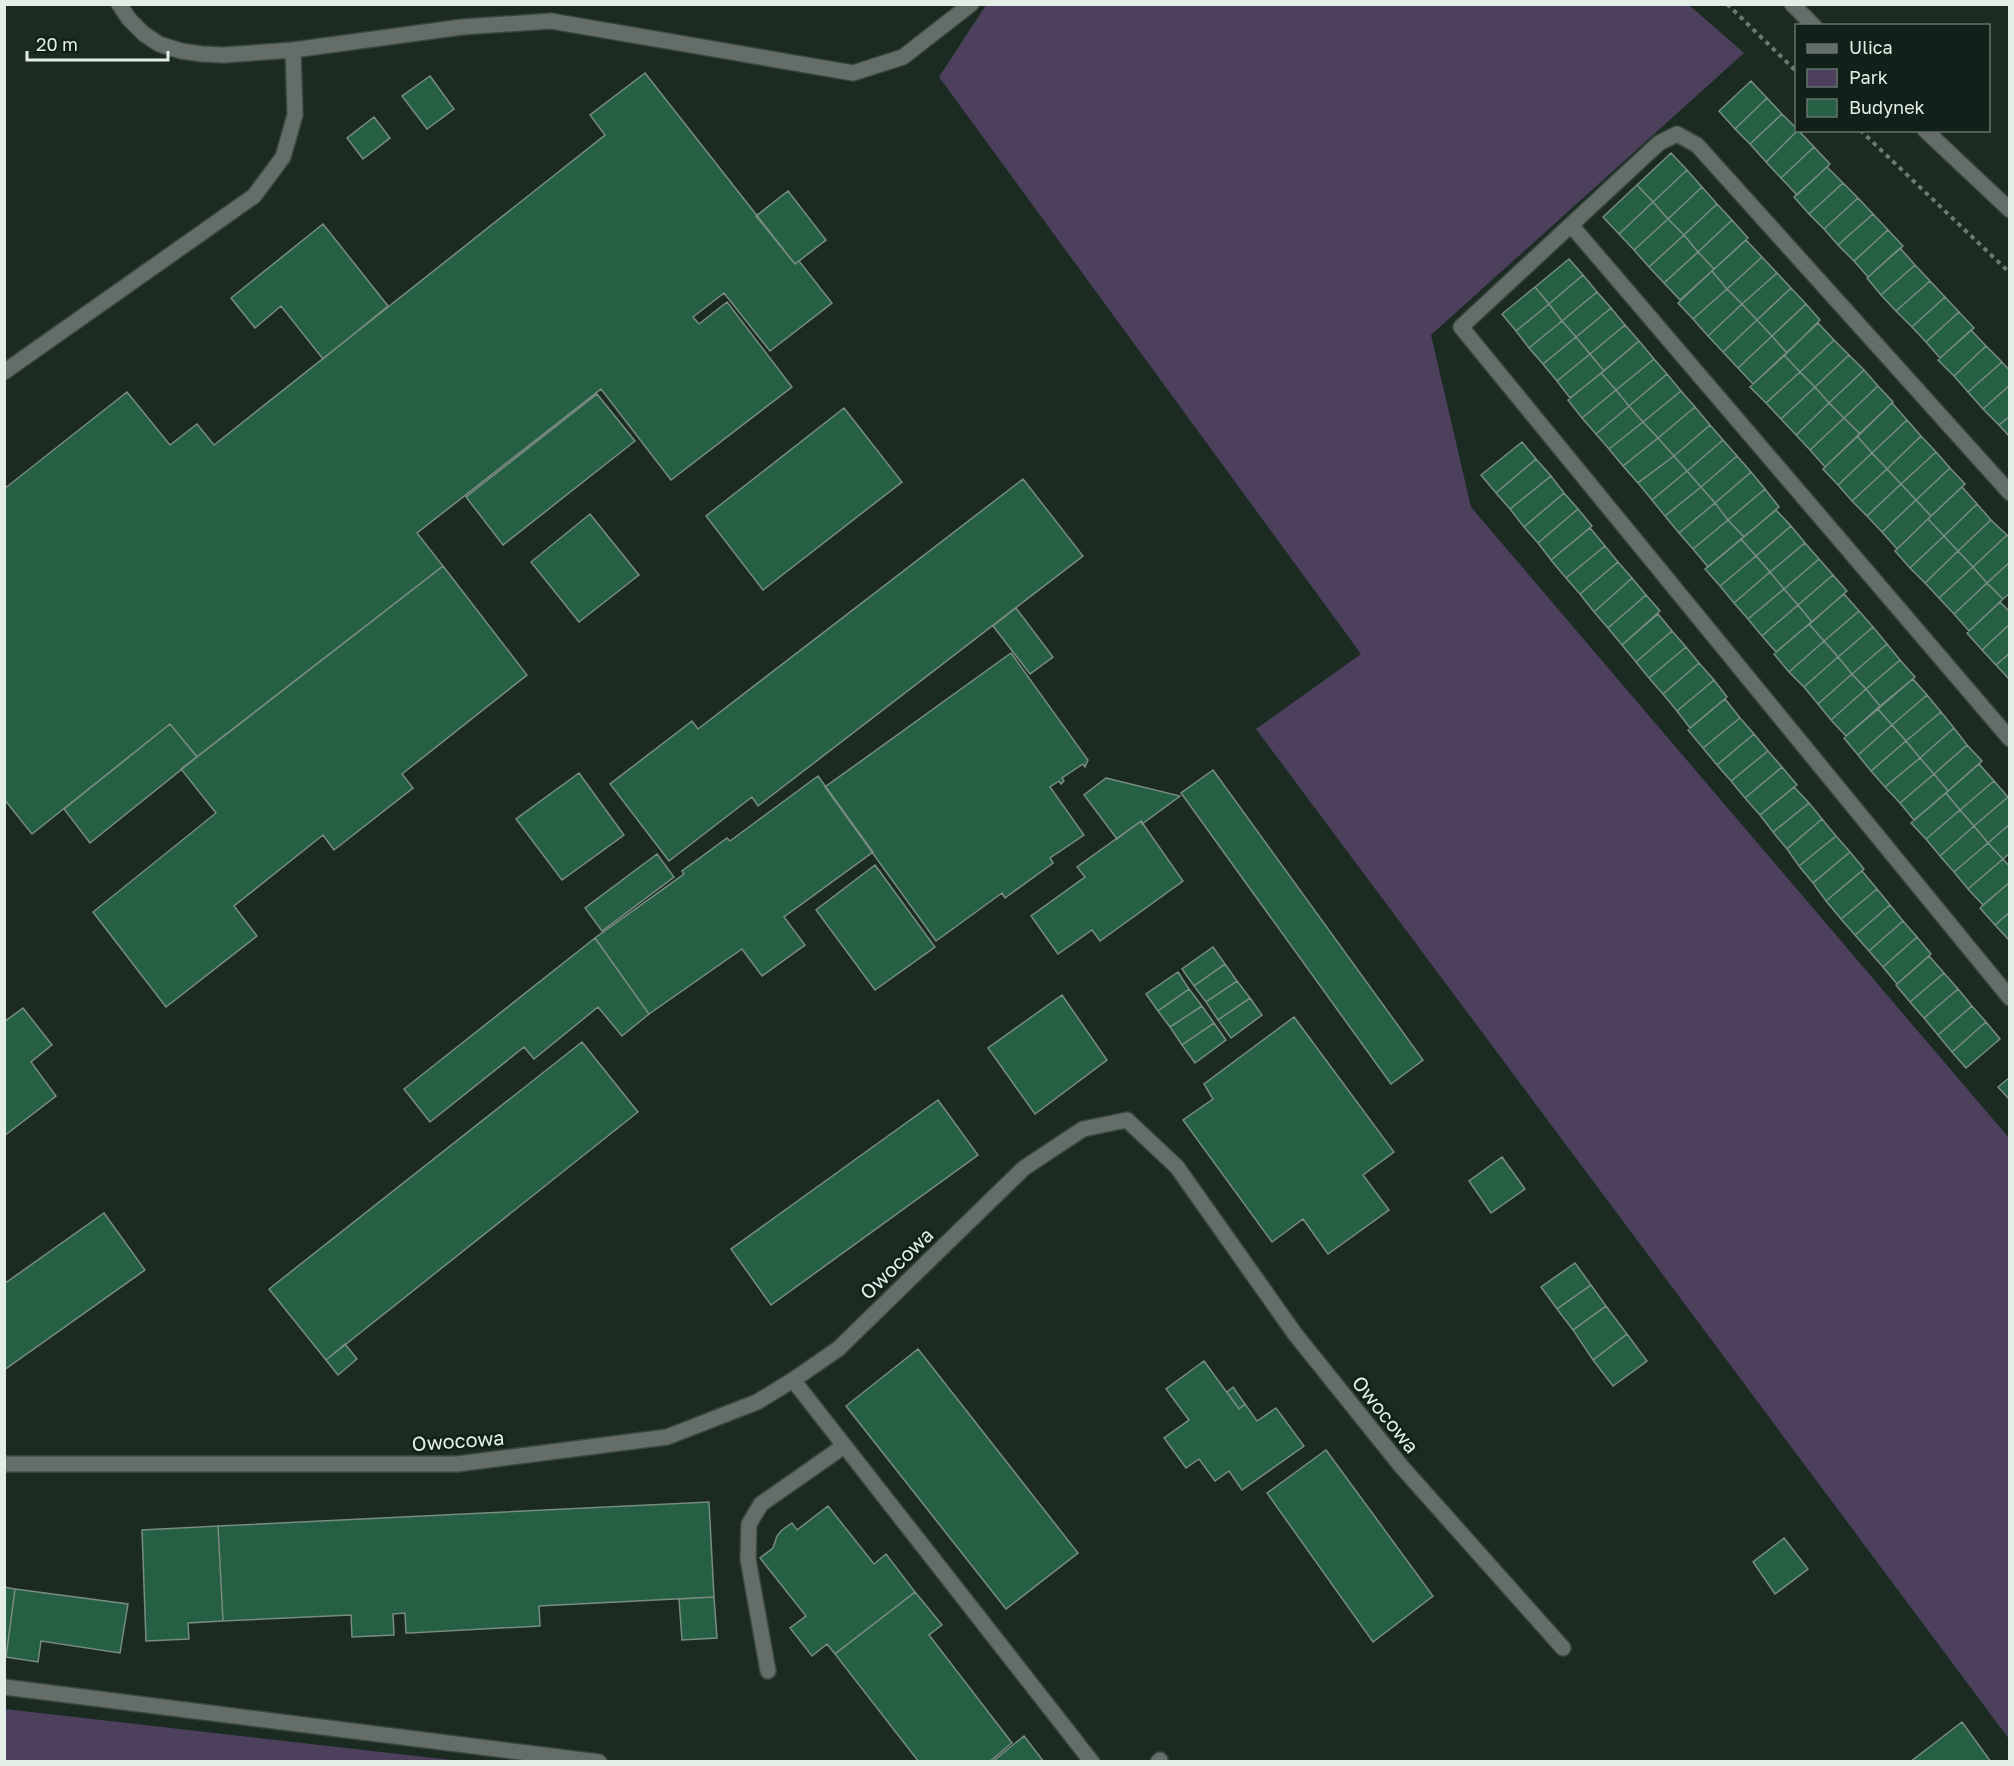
<svg xmlns="http://www.w3.org/2000/svg" width="2014" height="1766" viewBox="0 0 2014 1766" font-family="'Golos Text',sans-serif">
  <style>
    .green { fill: #4c405d }
    .building { fill: #256044; stroke: #798c80; stroke-width: 1.5 }
    .lines { fill: none; stroke-linecap: round; stroke-linejoin: round }
    .service-casing { stroke: #37463e; stroke-width: 18 }
    .minor-casing { stroke: #37463e; stroke-width: 18 }
    .path { stroke: #6c7a71; stroke-width: 4; stroke-dasharray: 4.5 4.5; stroke-linecap: butt }
    .service { stroke: #656d68; stroke-width: 15 }
    .minor { stroke: #656d68; stroke-width: 15 }
    .labels { text-anchor: middle; dominant-baseline: central; stroke-width: 5; stroke-linejoin: round; paint-order: stroke }
    .street-label { font-size: 20px; fill: #e3eee7; stroke: #112119 }
  </style>
  <rect width="100%" height="100%" fill="#1b2b22"/>
  <!-- green -->
  <path class="green" d="M986,5H1689L1744,53L1431,335L1471,507L2009,1138V1739L1256,729L1361,654L939,77Z
    M5,1709L460,1761H5Z"/>
  <!-- building -->
  <path class="building" d="M645,73L795,264L799,261L832,303L770,351L724,293L693,317L699,324L727,302L792,387L671,480L601,389L417,533L443,566L197,757L170,724L32,834L4,799V489L127,392L170,445L197,424L214,445L605,135L590,115Z
    M430,76L454,109L427,129L402,96Z
    M1751,81L1767,98L1735,129L1719,111Z
    M1767,98L1782,114L1750,144L1735,129Z
    M1782,114L1798,130L1766,162L1750,144Z
    M374,117L390,138L363,159L347,138Z
    M1798,130L1814,147L1781,178L1766,162Z
    M1814,147L1830,164L1797,195L1781,178Z
    M1671,153L1687,170L1653,202L1637,185Z
    M1827,167L1843,183L1809,214L1794,197Z
    M1687,170L1702,187L1668,219L1653,202Z
    M1843,183L1858,198L1824,229L1809,214Z
    M1637,185L1653,202L1619,234L1603,217Z
    M1702,187L1717,204L1684,235L1668,219Z
    M788,191L826,240L795,264L756,216Z
    M1858,198L1873,214L1838,245L1824,229Z
    M1653,202L1668,219L1634,250L1619,234Z
    M1717,204L1732,220L1698,252L1684,235Z
    M1873,214L1888,230L1854,261L1838,245Z
    M1668,219L1684,235L1649,267L1634,250Z
    M1732,220L1748,238L1714,269L1698,252Z
    M323,224L388,306L323,359L281,306L255,328L231,298Z
    M1888,230L1903,246L1868,277L1854,261Z
    M1684,235L1698,252L1664,283L1649,267Z
    M1746,240L1762,257L1727,289L1712,271Z
    M1900,248L1915,265L1881,295L1867,278Z
    M1698,252L1714,269L1680,300L1664,283Z
    M1762,257L1777,273L1742,304L1727,289Z
    M1569,259L1583,275L1549,304L1535,287Z
    M1915,265L1930,281L1896,311L1881,295Z
    M1712,271L1727,289L1693,319L1678,303Z
    M1777,273L1791,288L1757,320L1742,304Z
    M1583,275L1597,292L1562,321L1549,304Z
    M1930,281L1945,297L1912,327L1896,311Z
    M1535,287L1549,304L1516,331L1502,314Z
    M1791,288L1806,304L1772,336L1757,320Z
    M1727,289L1742,304L1708,336L1693,319Z
    M1597,292L1611,308L1576,337L1562,321Z
    M1945,297L1959,312L1926,342L1912,327Z
    M1549,304L1562,321L1529,348L1516,331Z
    M1742,304L1757,320L1723,352L1708,336Z
    M1806,304L1820,320L1787,353L1772,336Z
    M1611,308L1625,325L1590,354L1576,337Z
    M1959,312L1974,328L1940,358L1926,342Z
    M1757,320L1772,336L1738,368L1723,352Z
    M1562,321L1576,337L1543,364L1529,348Z
    M1818,323L1834,340L1800,372L1784,355Z
    M1625,325L1639,341L1604,371L1590,354Z
    M1971,330L1986,346L1954,376L1938,360Z
    M1772,336L1787,353L1753,384L1738,368Z
    M1576,337L1590,354L1557,381L1543,364Z
    M1834,340L1849,355L1815,387L1800,372Z
    M1639,341L1654,359L1616,390L1601,373Z
    M1986,346L2002,362L1968,392L1954,376Z
    M1590,354L1604,371L1570,398L1557,381Z
    M1784,355L1800,372L1766,403L1750,387Z
    M1849,355L1864,370L1829,403L1815,387Z
    M1654,359L1667,374L1629,406L1616,390Z
    M2002,362L2010,371V385L1983,409L1968,392Z
    M1864,370L1878,386L1844,418L1829,403Z
    M1800,372L1815,387L1781,419L1766,403Z
    M1601,373L1616,390L1582,418L1568,400Z
    M1667,374L1681,391L1643,422L1629,406Z
    M2010,385V416L1999,425L1983,409Z
    M1878,386L1893,402L1860,434L1844,418Z
    M1815,387L1829,403L1796,435L1781,419Z
    M1616,390L1629,406L1596,434L1582,418Z
    M1681,391L1695,407L1658,438L1643,422Z
    M597,394L635,441L503,545L466,497Z
    M1829,403L1844,418L1810,450L1796,435Z
    M1892,403L1907,420L1872,453L1857,436Z
    M1629,406L1643,422L1609,449L1596,434Z
    M1695,407L1710,425L1674,456L1658,438Z
    M844,408L902,482L763,590L706,516Z
    M2010,416V437L1999,425Z
    M1844,418L1860,434L1825,467L1810,450Z
    M1907,420L1921,436L1887,469L1872,453Z
    M1643,422L1658,438L1623,466L1609,449Z
    M1710,425L1723,440L1687,471L1674,456Z
    M1857,436L1872,453L1838,485L1823,469Z
    M1921,436L1936,452L1901,484L1887,469Z
    M1658,438L1674,456L1638,483L1623,466Z
    M1723,440L1737,456L1701,487L1687,471Z
    M1522,442L1536,459L1496,493L1481,475Z
    M1936,452L1950,468L1916,500L1901,484Z
    M1872,453L1887,469L1852,501L1838,485Z
    M1674,456L1687,471L1652,500L1638,483Z
    M1737,456L1751,472L1715,503L1701,487Z
    M1536,459L1551,476L1510,509L1496,493Z
    M1950,468L1965,484L1931,516L1916,500Z
    M1887,469L1901,484L1867,516L1852,501Z
    M1687,471L1701,487L1665,516L1652,500Z
    M1751,472L1765,489L1728,520L1715,503Z
    M1551,476L1564,493L1524,527L1510,509Z
    M1023,479L1083,556L758,806L752,797L669,861L610,784L692,721L698,729Z
    M1901,484L1916,500L1882,532L1867,516Z
    M1701,487L1715,503L1679,533L1665,516Z
    M1962,487L1977,504L1944,536L1928,519Z
    M1765,489L1779,507L1744,537L1728,520Z
    M1564,493L1578,509L1538,543L1524,527Z
    M1916,500L1931,516L1897,549L1882,532Z
    M1715,503L1728,520L1693,549L1679,533Z
    M1977,504L1991,520L1958,551L1944,536Z
    M1578,509L1592,526L1551,560L1538,543Z
    M1776,510L1791,526L1756,556L1741,539Z
    M590,514L639,575L579,622L531,562Z
    M1928,519L1944,536L1910,568L1895,551Z
    M1728,520L1744,537L1708,567L1693,549Z
    M1991,520L2007,535L1973,567L1958,551Z
    M1791,526L1805,543L1770,572L1756,556Z
    M1590,528L1605,546L1566,578L1551,560Z
    M2007,535L2010,538V562L1987,583L1973,567Z
    M1944,536L1958,551L1925,583L1910,568Z
    M1741,539L1756,556L1720,586L1705,569Z
    M1805,543L1819,559L1784,589L1770,572Z
    M1605,546L1618,562L1580,594L1566,578Z
    M1958,551L1973,567L1939,598L1925,583Z
    M1756,556L1770,572L1734,603L1720,586Z
    M1819,559L1833,575L1798,605L1784,589Z
    M1618,562L1632,578L1594,612L1580,594Z
    M2010,562V593L2003,599L1987,583Z
    M443,566L527,675L402,774L413,788L334,850L323,835L234,906L257,936L166,1007L93,912L216,813L181,769Z
    M1973,567L1987,583L1954,614L1939,598Z
    M1770,572L1784,589L1748,619L1734,603Z
    M1833,575L1847,591L1812,622L1798,605Z
    M1632,578L1646,595L1608,628L1594,612Z
    M1987,583L2003,599L1969,631L1954,614Z
    M1784,589L1798,605L1762,636L1748,619Z
    M1844,594L1859,611L1824,641L1809,624Z
    M1646,595L1660,611L1622,645L1608,628Z
    M2000,602L2010,612V624L1982,650L1967,633Z
    M1798,605L1812,622L1776,652L1762,636Z
    M1016,608L1053,657L1030,674L993,626Z
    M1859,611L1873,627L1838,657L1824,641Z
    M1658,614L1672,631L1636,662L1622,645Z
    M1809,624L1824,641L1789,672L1774,654Z
    M2010,624V653L1996,665L1982,650Z
    M1873,627L1887,644L1852,674L1838,657Z
    M1672,631L1686,647L1649,678L1636,662Z
    M1824,641L1838,657L1804,687L1789,672Z
    M1887,644L1900,660L1866,689L1852,674Z
    M1686,647L1699,663L1663,694L1649,678Z
    M1011,653L1088,760L1085,767L1083,764L1062,778L1064,781L1061,784L1059,781L1050,787L1084,835L1050,858L1053,863L1005,898L1002,893L936,941L825,787Z
    M2010,653V680L1996,665Z
    M1838,657L1852,674L1818,704L1804,687Z
    M1900,660L1915,677L1880,706L1866,689Z
    M1699,663L1714,680L1677,711L1663,694Z
    M1852,674L1866,689L1831,720L1818,704Z
    M1913,679L1927,695L1892,725L1878,709Z
    M1714,680L1727,697L1690,728L1677,711Z
    M1866,689L1880,706L1846,736L1831,720Z
    M1927,695L1941,712L1906,741L1892,725Z
    M1725,699L1740,718L1703,748L1688,730Z
    M1878,709L1892,725L1858,755L1844,738Z
    M1941,712L1954,728L1920,758L1906,741Z
    M1740,718L1754,734L1717,765L1703,748Z
    M170,724L197,757L90,843L64,809Z
    M1892,725L1906,741L1871,771L1858,755Z
    M1954,728L1967,745L1934,774L1920,758Z
    M1754,734L1768,751L1731,781L1717,765Z
    M1906,741L1920,758L1885,787L1871,771Z
    M1967,745L1982,761L1948,791L1934,774Z
    M1768,751L1782,767L1745,798L1731,781Z
    M1920,758L1934,774L1900,803L1885,787Z
    M1979,764L1994,781L1960,810L1946,793Z
    M1782,767L1797,785L1760,815L1745,798Z
    M1213,770L1423,1060L1391,1084L1181,793Z
    M579,773L624,835L562,880L516,819Z
    M1934,774L1948,791L1914,820L1900,803Z
    M818,776L873,852L784,917L805,945L762,976L742,949L649,1014L595,938L684,874L682,871L727,838L730,841Z
    M1106,778L1180,796L1142,824L1141,821L1117,839L1084,795Z
    M1994,781L2008,797L1974,826L1960,810Z
    M1794,787L1809,803L1773,832L1760,815Z
    M1946,793L1960,810L1926,839L1911,823Z
    M2008,797L2010,799V824L1988,843L1974,826Z
    M1809,803L1822,819L1787,849L1773,832Z
    M1960,810L1974,826L1940,856L1926,839Z
    M1822,819L1836,836L1799,866L1787,849Z
    M1141,821L1183,881L1100,941L1092,930L1058,954L1031,916L1085,877L1077,867Z
    M2010,824V853L2003,859L1988,843Z
    M1974,826L1988,843L1954,872L1940,856Z
    M1836,836L1850,852L1813,883L1799,866Z
    M1988,843L2003,859L1968,889L1954,872Z
    M1850,852L1864,869L1826,901L1813,883Z
    M657,854L674,877L602,931L585,908Z
    M2003,859L2010,867V882L1983,905L1968,889Z
    M875,865L935,947L875,990L816,910Z
    M1862,871L1877,889L1841,919L1826,901Z
    M2010,882V912L1995,925L1980,908Z
    M1877,889L1890,905L1855,935L1841,919Z
    M1890,905L1903,921L1869,951L1855,935Z
    M2010,912V941L1995,925Z
    M1903,921L1917,937L1883,967L1869,951Z
    M1917,937L1931,954L1897,984L1883,967Z
    M595,938L649,1014L622,1036L598,1007L534,1059L524,1047L430,1122L404,1089Z
    M1213,947L1225,964L1194,986L1182,969Z
    M1929,956L1944,973L1910,1002L1896,985Z
    M1225,964L1237,981L1206,1002L1194,986Z
    M1178,972L1189,989L1158,1011L1146,994Z
    M1944,973L1958,989L1924,1018L1910,1002Z
    M1237,981L1250,998L1218,1020L1206,1002Z
    M1189,989L1202,1006L1170,1027L1158,1011Z
    M1958,989L1972,1006L1938,1035L1924,1018Z
    M1062,995L1107,1060L1035,1114L988,1048Z
    M1250,998L1262,1015L1231,1038L1218,1020Z
    M1202,1006L1214,1023L1182,1045L1170,1027Z
    M1972,1006L1986,1022L1952,1052L1938,1035Z
    M23,1008L52,1045L31,1062L56,1096L4,1136V1022Z
    M1294,1017L1394,1152L1363,1175L1389,1210L1328,1254L1303,1219L1272,1242L1183,1120L1213,1099L1204,1084Z
    M1986,1022L2000,1039L1966,1068L1952,1052Z
    M1214,1023L1226,1040L1195,1063L1182,1045Z
    M582,1042L638,1112L326,1360L269,1289Z
    M2010,1077V1100L1998,1087Z
    M938,1100L978,1155L771,1305L731,1249Z
    M1502,1157L1525,1189L1491,1213L1469,1181Z
    M104,1213L145,1270L4,1370V1284Z
    M1575,1263L1591,1285L1557,1309L1541,1287Z
    M1591,1285L1606,1306L1573,1330L1557,1309Z
    M1606,1306L1627,1334L1593,1360L1573,1330Z
    M1627,1334L1647,1361L1613,1386L1593,1360Z
    M345,1344L357,1359L338,1375L326,1360Z
    M918,1349L1078,1553L1006,1609L846,1406Z
    M1204,1361L1239,1409L1245,1404L1257,1421L1276,1408L1304,1446L1242,1490L1229,1471L1215,1481L1199,1459L1186,1468L1164,1438L1189,1420L1166,1389Z
    M1233,1387L1245,1404L1239,1409L1227,1392Z
    M1326,1450L1433,1596L1373,1642L1267,1493Z
    M709,1502L714,1597L539,1606L540,1626L410,1633H406L405,1613L393,1614L394,1635L352,1637L351,1615L223,1621L218,1526Z
    M828,1506L874,1564L886,1554L915,1592L835,1654L827,1644L812,1656L790,1628L806,1616L760,1558L773,1548L777,1536L782,1530L792,1523L797,1530Z
    M218,1526L223,1621L188,1623L189,1639L146,1641L142,1530Z
    M1784,1538L1808,1569L1775,1594L1753,1562Z
    M4,1587L15,1589L6,1657H4Z
    M15,1589L128,1604L120,1653L41,1641L38,1662L6,1657Z
    M915,1592L942,1625L929,1635L1012,1743L989,1762H919L835,1654Z
    M714,1597L717,1638L682,1640L679,1599Z
    M1962,1722L1991,1762H1910Z
    M1024,1736L1044,1762H992Z"/>
  <g class="lines">
    <!-- service casing -->
    <g class="service-casing">
      <path id="service" d="M119,4L129,19L144,34L159,44L181,51L202,54L224,55L293,50L462,27L551,21L853,73L903,57L971,4
        M1571,225L2010,739
        M4,372L254,196L283,157L295,115L293,50
        M2010,493L1697,145L1677,134L1659,143L1461,327L2010,998
        M793,1380L1092,1762
        M768,1671L748,1559L749,1524L761,1504L844,1446
        M4,1687L599,1762
        M1158,1762L1160,1760"/>
    </g>
    <!-- minor casing -->
    <g class="minor-casing">
      <path id="minor" d="M1792,4L1814,26
        M1925,130L2010,210
        M4,1464H457L667,1437L757,1402L793,1380L838,1349L1024,1168L1083,1129L1127,1120L1177,1167L1295,1334L1401,1466L1563,1648"/>
    </g>
    <!-- path -->
    <path class="path" d="M1727,4L1796,71
      M1860,130L2010,273"/>
    <!-- service -->
    <use href="#service" class="service"/>
    <!-- minor -->
    <use href="#minor" class="minor"/>
  </g>
  <g class="labels">
    <!-- street labels -->
    <g class="street-label">
      <text transform="translate(896 1263) rotate(-44)">Owocowa</text>
      <text transform="translate(1386 1414) rotate(51)">Owocowa</text>
      <text transform="translate(458 1440) rotate(-4)">Owocowa</text>
    </g>
  </g>
  <!-- border -->
  <rect width="2014" height="1766" fill="none" stroke="#e3eee7" stroke-width="12"/>
  <!-- legend -->
  <rect x="1795" y="24" width="195" height="108" fill="#112119" stroke="#65736b" stroke-width="1.5"/>
  <rect x="1807" y="44" width="30" height="9" fill="#656d68" stroke="#65736b" stroke-width="1.5"/>
  <text x="1849" y="54" font-size="18" fill="#e3eee7">Ulica</text>
  <rect x="1807" y="69" width="30" height="18" fill="#4c405d" stroke="#65736b" stroke-width="1.5"/>
  <text x="1849" y="84" font-size="18" fill="#e3eee7">Park</text>
  <rect x="1807" y="99" width="30" height="18" fill="#256044" stroke="#65736b" stroke-width="1.5"/>
  <text x="1849" y="114" font-size="18" fill="#e3eee7">Budynek</text>
  <!-- scale -->
  <path d="M27 51v9h141v-9" fill="none" stroke="#e3eee7" stroke-width="3"/>
  <text x="36" y="51" font-size="18" fill="#e3eee7" stroke="#112119" stroke-width="4.5" paint-order="stroke">20 m</text>
</svg>
